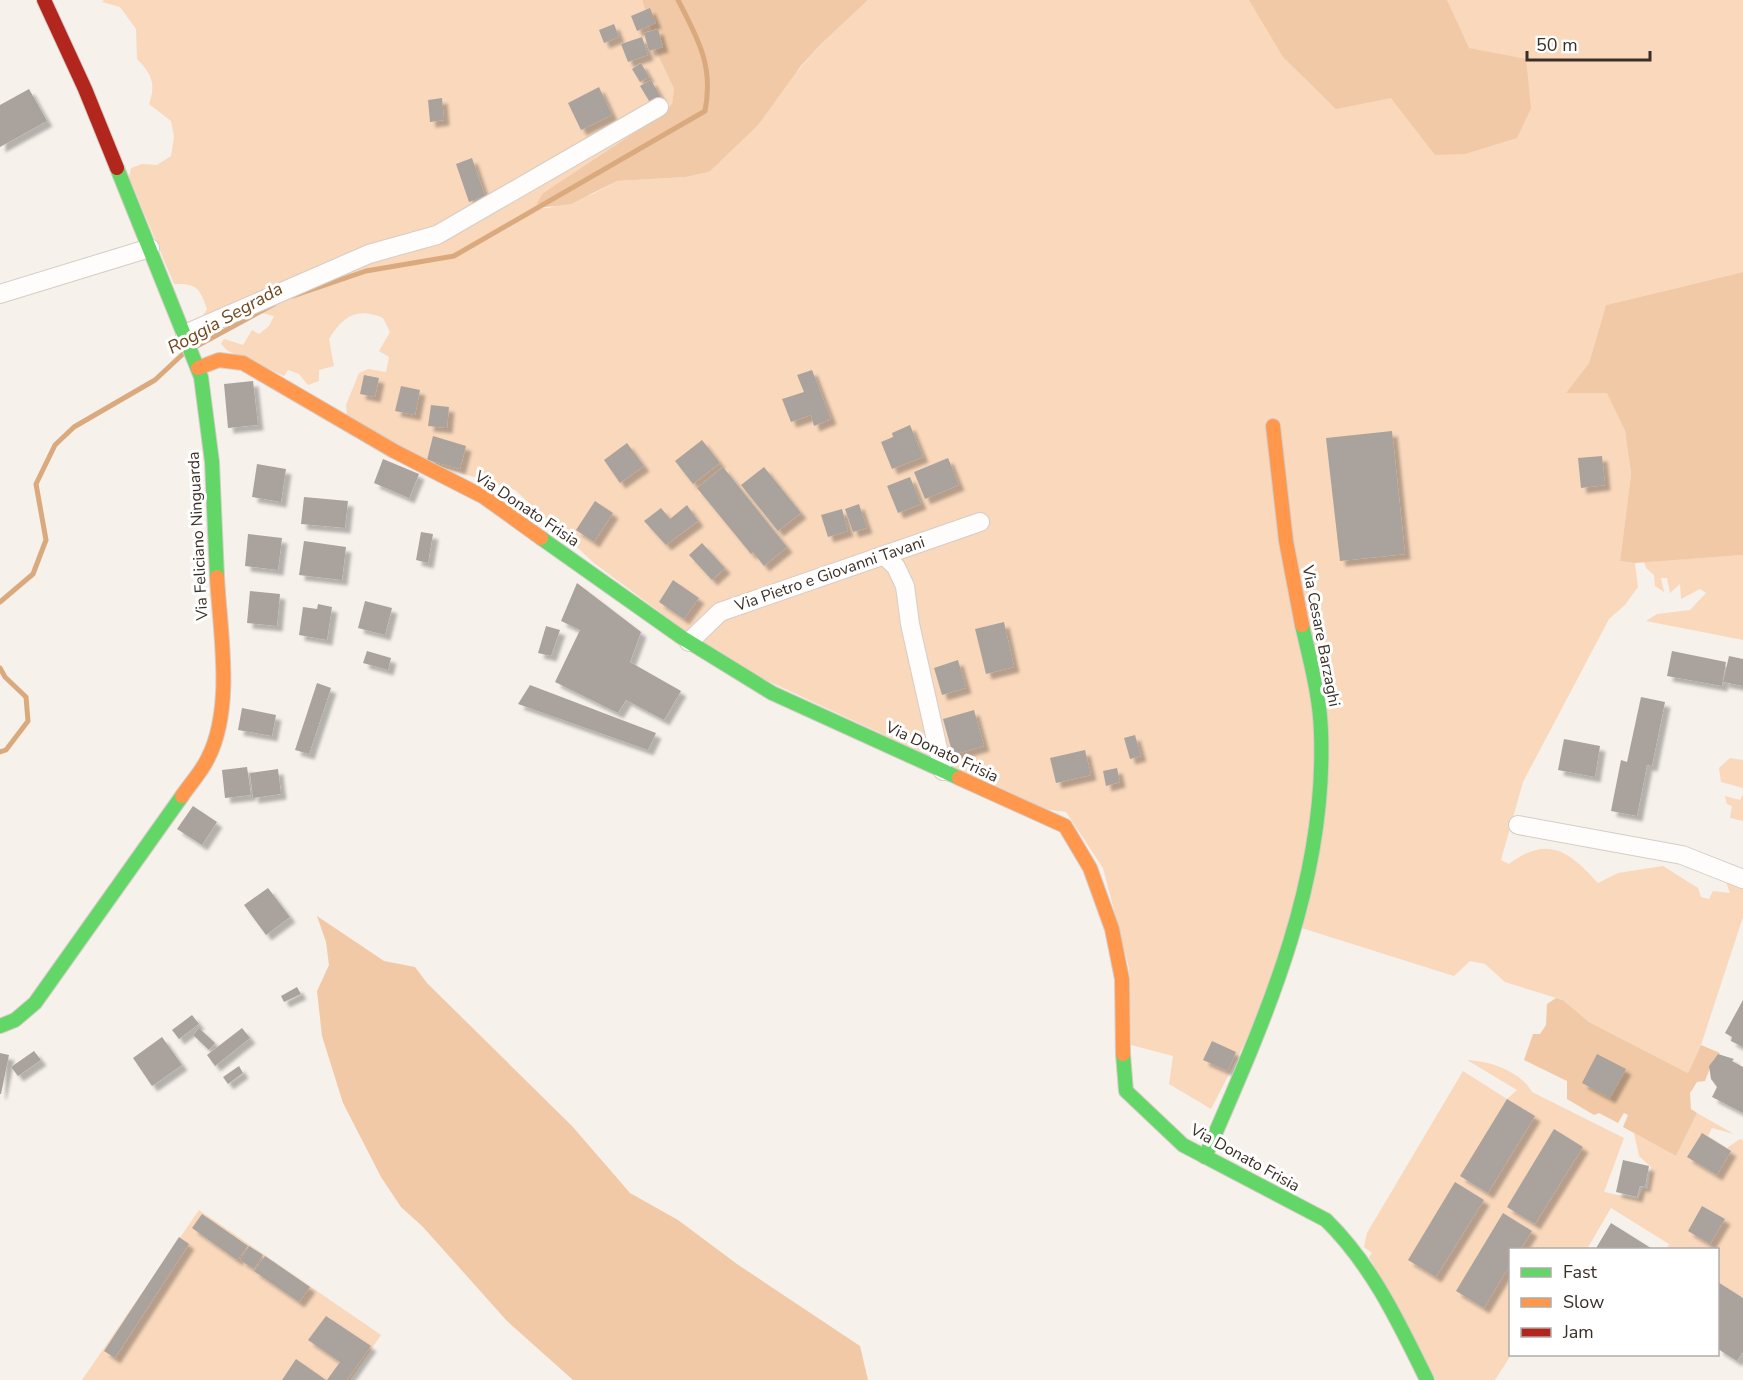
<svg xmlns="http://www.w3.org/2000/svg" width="1743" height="1380" viewBox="0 0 1743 1380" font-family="'Nunito Sans',sans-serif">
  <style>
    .green { fill: #f9d8bc }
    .forest { fill: #f1c9a6 }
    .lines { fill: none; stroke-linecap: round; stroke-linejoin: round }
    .stream { stroke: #daaa7e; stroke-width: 5 }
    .building { fill: #aaa39d; filter: url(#shadow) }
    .street-casing { stroke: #d5cdc6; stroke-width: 20 }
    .fast-casing { stroke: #d5cdc6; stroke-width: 16 }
    .slow-casing { stroke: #d5cdc6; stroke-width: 16 }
    .jam-casing { stroke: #d5cdc6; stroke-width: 16 }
    .street { stroke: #fefdfc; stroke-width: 18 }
    .fast { stroke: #63d668; stroke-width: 14 }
    .slow { stroke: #ff974d; stroke-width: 14 }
    .jam { stroke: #b3261e; stroke-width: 14 }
    .labels { text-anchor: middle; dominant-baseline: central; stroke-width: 6; stroke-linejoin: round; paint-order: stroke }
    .street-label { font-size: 16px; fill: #3a2f27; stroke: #fff }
    .water-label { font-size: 18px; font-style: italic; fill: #74471b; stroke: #fff }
  </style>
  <defs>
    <filter id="shadow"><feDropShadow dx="5.5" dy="5.5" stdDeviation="1.5" flood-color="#0004"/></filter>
  </defs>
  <rect width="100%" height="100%" fill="#f6f1eb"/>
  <!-- green -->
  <path class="green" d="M104,0H642L659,57L674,89L672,104L658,117L543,193L538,208H549L593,194L617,181L686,177L709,172L821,44L868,0H1743V272L1606,305L1589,363L1567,392H1607L1625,431L1631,474L1620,561L1635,563L1638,587L1625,605L1609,619L1523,782L1501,860L1509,864C1548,834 1570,852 1598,883L1618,873L1663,866L1698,888L1701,897L1709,899L1713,891L1730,893L1726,882L1743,881V917L1701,1045L1688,1073L1589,1022L1563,1000L1505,982L1485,964L1470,961L1454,976L1292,925L1261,1012L1211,1109L1169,1084L1173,1056L1131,1045L1129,968L1103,868L1066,812L1044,809L727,662L594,563L515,490L423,461L347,416L346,405L359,373L368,369L386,372L389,357L379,351L390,332L383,318C357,307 343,316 329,339L334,366L319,370V381L308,385L299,374L288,370L284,376L228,351L221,344L224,339L243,345L252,330L259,334L269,326L274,316L257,312L213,332L201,319L207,309C200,288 196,283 174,284L129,177L131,168L142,164L157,165L171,156L174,137L171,121L149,104C156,84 152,74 137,59L136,29L120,7L102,2Z
    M1743,555V640L1646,621L1657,614L1690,610L1706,593L1700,589L1681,599L1680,584L1670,593L1667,578H1661L1664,592L1655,586L1654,575L1646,568L1644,562Z
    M1730,758L1743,760V788L1721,782L1719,768Z
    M1743,794V821L1730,818L1732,806L1727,804L1725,796L1740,800Z
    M1467,1060C1490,1061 1520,1071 1532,1092L1624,1138L1604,1192L1638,1199L1643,1188L1648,1189L1651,1167L1639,1156L1634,1133L1676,1156L1697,1113L1734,1134L1712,1128L1708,1136L1727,1148L1740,1139L1743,1141V1298L1718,1282V1250L1667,1249L1669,1244L1611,1208L1587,1249L1510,1250L1511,1355L1495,1380H1436L1369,1257L1372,1253L1364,1247L1367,1233L1463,1071L1507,1099L1517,1090Z
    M199,1210L381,1335L350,1380H82Z"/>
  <!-- forest -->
  <path class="forest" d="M642,0H868L821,44L800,67L758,125L709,172L686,177L617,181L571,204L538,208L537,203L543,193L658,117L672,104L674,89L659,57Z
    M1249,0H1447L1469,48L1526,59L1531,108L1517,138L1465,154L1435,155L1391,98L1336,109L1283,57Z
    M1743,272V555L1635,563L1620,561L1631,474L1625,431L1607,393H1566L1589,363L1606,305Z
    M317,916L384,961L415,967L427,983L572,1126L630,1193L678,1220L737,1264L860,1346L868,1380H573L507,1321L423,1227L401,1207L381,1177L343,1103L322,1036L317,991L329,965L326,942Z
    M1556,998L1563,1000L1589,1022L1688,1073L1701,1045L1720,1053L1713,1060L1705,1081L1697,1082L1690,1093L1691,1109L1697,1113L1676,1156L1623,1127L1628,1115L1624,1113L1618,1123L1599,1113L1594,1115L1567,1099V1081L1524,1060L1533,1034H1540L1546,1025L1547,1004Z"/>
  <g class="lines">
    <!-- stream -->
    <path class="stream" d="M293,296L366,271L454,256L705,111C714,66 698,39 678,0
      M195,347L274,304
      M0,602L33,574L46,540L36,484L55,445L74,427L155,380L184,353
      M0,668L5,677L26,697L28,721L6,750L0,752"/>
  </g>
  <!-- building -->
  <path class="building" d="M650,8L656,23L637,31L631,16Z
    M614,24L619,37L604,43L599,30Z
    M658,29L663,47L649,51L644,33Z
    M642,37L648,55L628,62L621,44Z
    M641,63L649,77L640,82L632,69Z
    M651,80L661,98L651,104L640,86Z
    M599,87L612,115L581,130L568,103Z
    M29,89L47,121L0,147V105Z
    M442,98L444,120L430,122L428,100Z
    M472,158L485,196L469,202L456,164Z
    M812,370L831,419L814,426L811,415L791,422L782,399L804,392L797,375Z
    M364,375L379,378L375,397L360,394Z
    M253,381L258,425L228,428L224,384Z
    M401,386L420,390L415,415L395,411Z
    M431,405L449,407L447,428L428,426Z
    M910,425L923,457L892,469L881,442L893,437L892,433Z
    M1392,431L1405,554L1340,561L1326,438Z
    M433,436L466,446L460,469L427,460Z
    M702,440L720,463L693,484L675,461Z
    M627,443L644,466L620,483L604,460Z
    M1602,456L1605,485L1581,488L1578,458Z
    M948,458L959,485L925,499L914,472Z
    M383,459L419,474L409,498L374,483Z
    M257,464L286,469L281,502L252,497Z
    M723,467L787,547L764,566L753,552L751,554L697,488Z
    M764,467L801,513L778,531L741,485Z
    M910,477L921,504L898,513L887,486Z
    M304,497L348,501L345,528L301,524Z
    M595,501L613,513L594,542L576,530Z
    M859,504L867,528L853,532L845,509Z
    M687,505L698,521L666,545L644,521L661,508L670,519Z
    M842,509L848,531L828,537L821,515Z
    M421,532L433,534L428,563L416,560Z
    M248,534L282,538L278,570L245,566Z
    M304,541L346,547L342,580L299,575Z
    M702,543L725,568L712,580L689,555Z
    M673,580L699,598L684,619L659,602Z
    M577,583L641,632L630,662L681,691L664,720L626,700L618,713L555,682L580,630L561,621Z
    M250,591L280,594L277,626L247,623Z
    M365,601L392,608L385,635L358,628Z
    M318,604L332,607L327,640L299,635L303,607L317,609Z
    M1004,622L1014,667L986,674L975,629Z
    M546,626L560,630L551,656L538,653Z
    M367,651L391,658L388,670L363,663Z
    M1672,651L1726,662L1722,686L1667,676Z
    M1729,656L1743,659V686L1723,682Z
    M958,660L966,688L942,695L934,668Z
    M317,683L331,688L309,754L295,750Z
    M530,685L656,733L648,750L518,704Z
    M1641,697L1665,702L1652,766L1647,765L1637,816L1611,811L1621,760L1627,762Z
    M242,708L276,715L272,736L238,730Z
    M974,710L984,746L953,755L943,719Z
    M1135,735L1141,756L1130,759L1124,738Z
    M1564,739L1600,746L1595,777L1558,770Z
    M1085,750L1091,775L1056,783L1050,758Z
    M247,767L251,795L225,798L222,770Z
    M1117,768L1120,782L1106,786L1103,771Z
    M278,769L281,794L253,798L250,773Z
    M193,806L217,822L202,845L177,829Z
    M268,888L290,917L266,935L244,905Z
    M297,987L301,994L284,1002L281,996Z
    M1743,1000V1047L1731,1041L1732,1037L1725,1033Z
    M192,1015L199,1024L179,1039L172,1030Z
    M199,1028L215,1043L209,1050L193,1035Z
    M242,1028L250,1038L215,1066L207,1055Z
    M162,1037L182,1065L152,1086L133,1058Z
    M1212,1041L1236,1052L1228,1071L1203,1060Z
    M34,1051L41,1060L18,1076L11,1067Z
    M0,1053L9,1055L1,1094H0Z
    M1597,1054L1626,1069L1610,1098L1582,1083Z
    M1718,1054L1734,1059L1732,1061L1743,1067V1113L1712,1097L1717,1087L1711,1079L1709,1066Z
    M239,1066L243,1073L228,1084L223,1077Z
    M1507,1099L1535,1116L1488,1193L1460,1176Z
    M1554,1129L1583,1147L1535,1224L1507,1207Z
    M1702,1133L1731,1151L1717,1175L1687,1157Z
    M1623,1160L1649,1166L1645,1187L1640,1186L1637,1197L1616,1192Z
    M1455,1182L1484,1200L1436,1277L1408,1260Z
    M1702,1206L1725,1219L1710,1244L1688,1231Z
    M1503,1213L1532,1231L1520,1250H1510V1265L1484,1308L1456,1291Z
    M202,1214L248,1246L237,1260L192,1228Z
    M1611,1223L1654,1250H1595Z
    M179,1237L189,1244L115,1358L104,1351Z
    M249,1246L263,1255L254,1269L240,1260Z
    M265,1256L310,1287L299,1302L254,1271Z
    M1718,1282L1743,1298V1352L1737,1361L1718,1349Z
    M326,1316L371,1346L347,1380H327L340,1362L308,1340Z
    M296,1359L326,1380H282Z"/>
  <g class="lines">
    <!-- street casing -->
    <g class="street-casing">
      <path id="street" d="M0,294L150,248
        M185,334L369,254L437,235L659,107
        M884,555L896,567L905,586L910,624L943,771
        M689,642L720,612L980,522
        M1518,825L1682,855L1743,879"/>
    </g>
    <!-- fast casing -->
    <g class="fast-casing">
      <path id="fast" d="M117,168L201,377L212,462L217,577
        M541,538L681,637L772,693L959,778
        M0,1026L15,1020L35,1003L182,796
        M1123,1054L1126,1091L1183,1145L1326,1220C1372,1265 1399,1323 1427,1380
        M1205,1157C1264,1021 1327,884 1321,732C1320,696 1310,660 1302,625"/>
    </g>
    <!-- slow casing -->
    <g class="slow-casing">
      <path id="slow" d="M198,368L219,360L243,363L394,451L484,497L541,538
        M1273,426L1286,541L1302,625
        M959,778L1065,826L1090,868L1112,929L1122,979L1123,1054
        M182,796C191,783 202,771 208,758C234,707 220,632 217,577"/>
    </g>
    <!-- jam casing -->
    <g class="jam-casing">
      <path id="jam" d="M44,0L85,89L117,168"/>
    </g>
    <!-- street -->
    <use href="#street" class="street"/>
    <!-- fast -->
    <use href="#fast" class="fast"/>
    <!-- slow -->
    <use href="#slow" class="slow"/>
    <!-- jam -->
    <use href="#jam" class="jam"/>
  </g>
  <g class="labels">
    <!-- street labels -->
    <g class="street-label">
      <text transform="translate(527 509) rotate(34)">Via Donato Frisia</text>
      <text transform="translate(198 536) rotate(-93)">Via Feliciano Ninguarda</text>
      <text transform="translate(830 574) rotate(-19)">Via Pietro e Giovanni Tavani</text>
      <text transform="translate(1321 636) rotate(79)">Via Cesare Barzaghi</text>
      <text transform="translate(942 752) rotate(25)">Via Donato Frisia</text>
      <text transform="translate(1245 1158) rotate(29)">Via Donato Frisia</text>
    </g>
    <!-- water labels -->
    <g class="water-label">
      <text transform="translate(225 318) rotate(-29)">Roggia Segrada</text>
    </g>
  </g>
  <!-- legend -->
  <rect x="1509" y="1248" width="210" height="108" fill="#ffffff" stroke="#b0aca9" stroke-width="1.5"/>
  <rect x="1521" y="1268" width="30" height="9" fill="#63d668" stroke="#b0aca9" stroke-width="1.5"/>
  <text x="1563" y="1278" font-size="18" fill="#3a2f27">Fast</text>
  <rect x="1521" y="1298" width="30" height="9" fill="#ff974d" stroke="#b0aca9" stroke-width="1.5"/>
  <text x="1563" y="1308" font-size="18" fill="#3a2f27">Slow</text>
  <rect x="1521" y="1328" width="30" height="9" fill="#b3261e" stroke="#b0aca9" stroke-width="1.5"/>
  <text x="1563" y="1338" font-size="18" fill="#3a2f27">Jam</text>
  <!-- scale -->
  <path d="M1527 51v9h123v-9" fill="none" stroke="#3a2f27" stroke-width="3"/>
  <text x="1536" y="51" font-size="18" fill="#3a2f27" stroke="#ffffff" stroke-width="4.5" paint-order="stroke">50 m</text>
</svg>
